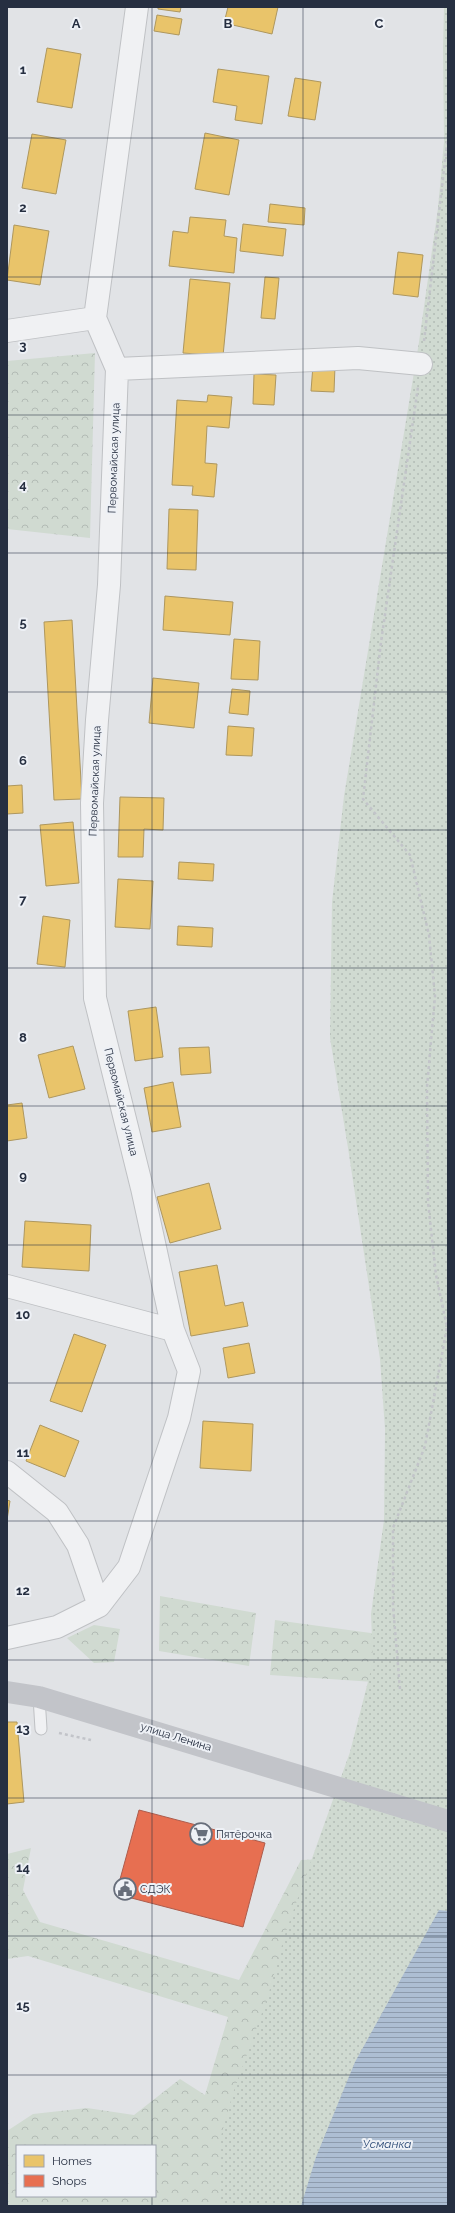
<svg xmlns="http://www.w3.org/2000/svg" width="455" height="2213" viewBox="0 0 455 2213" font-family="Raleway,sans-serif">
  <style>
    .forest { fill: url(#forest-crowns); fill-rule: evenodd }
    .park { fill: url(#park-dots) }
    .water { fill: url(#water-rules) }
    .homes { fill: #e9c46a; stroke: #ae975e }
    .shops { fill: #e76f51; stroke: #ad5c4c }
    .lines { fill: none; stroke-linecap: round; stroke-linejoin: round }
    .service-casing { stroke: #bfc1c4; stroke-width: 13 }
    .minor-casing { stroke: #bfc1c4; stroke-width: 24 }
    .path { stroke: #c2c4c9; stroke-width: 2.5; stroke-dasharray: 3 3; stroke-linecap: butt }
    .service { stroke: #f0f1f3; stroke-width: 11 }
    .minor { stroke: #f0f1f3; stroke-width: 22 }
    .secondary { stroke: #c2c4c9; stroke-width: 22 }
    .grid { fill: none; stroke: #262f41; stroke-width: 1; stroke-opacity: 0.55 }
    .labels { text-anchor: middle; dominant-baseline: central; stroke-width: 4; stroke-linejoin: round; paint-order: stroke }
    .street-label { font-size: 11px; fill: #262f41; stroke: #eef1f6 }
    .poi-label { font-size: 11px; fill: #262f41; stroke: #eef1f6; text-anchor: start }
    .water-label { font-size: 12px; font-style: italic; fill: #2e4c77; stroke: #eef1f6 }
    .grid-label { font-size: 13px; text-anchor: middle; font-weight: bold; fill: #262f41; stroke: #eef1f6; stroke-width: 4; stroke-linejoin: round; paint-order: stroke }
  </style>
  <defs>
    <pattern id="forest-crowns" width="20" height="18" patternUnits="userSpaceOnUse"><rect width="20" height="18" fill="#d0dad1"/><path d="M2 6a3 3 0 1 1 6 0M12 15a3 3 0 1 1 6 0" fill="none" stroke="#b2bbb5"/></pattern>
    <pattern id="park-dots" width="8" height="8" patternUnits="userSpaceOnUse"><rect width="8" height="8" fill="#d0dad1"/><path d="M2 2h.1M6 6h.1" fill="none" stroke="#b2bbb5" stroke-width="1.8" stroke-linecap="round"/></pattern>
    <pattern id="water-rules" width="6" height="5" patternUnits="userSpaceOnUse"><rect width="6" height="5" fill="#adbed3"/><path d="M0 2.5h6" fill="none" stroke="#8d9bad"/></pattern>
  </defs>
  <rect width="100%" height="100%" fill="#e1e3e6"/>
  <!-- forest -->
  <path class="forest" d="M95,353L90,538L7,529V361Z
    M160,1596L256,1613L249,1666L159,1651Z
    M275,1620L378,1634L374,1682L270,1675Z
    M94,1625L120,1629L114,1662L94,1663L67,1638Z
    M31,1848L23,1890L40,1922L239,1980L301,1860L373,1857L268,2206H7V2131L33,2114L87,2108L134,2115L180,2079L205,2095L228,2017L28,1956L7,1959V1854ZM17,2146H155V2196H17Z"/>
  <!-- park -->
  <path class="park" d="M444,7H448V2206H219V2143L233,2093L268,1996L285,1934L350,1752L373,1662L371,1614L384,1520L385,1429L380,1359L348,1148L330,1038L332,902L344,796L419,342L438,208L444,142L443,48Z"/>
  <!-- water -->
  <path class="water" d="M439,1910L448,1911V2206H301L316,2157L355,2062Z"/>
  <!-- homes -->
  <path class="homes" d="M158,7H181L180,12L158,9Z
    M228,7H278L272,34L224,23Z
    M157,15L182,19L179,35L154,31Z
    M47,48L81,54L72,108L37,102Z
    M218,69L269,76L262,124L235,120L237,106L213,102Z
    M295,78L321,82L315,120L288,116Z
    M205,133L239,140L229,195L195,189Z
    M32,134L66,140L56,194L22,188Z
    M270,204L305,208L304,225L268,222Z
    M190,217L226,220L224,236L237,238L234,273L169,266L173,231L188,233Z
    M243,224L286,229L283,256L240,251Z
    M14,225L49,231L40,285L7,280Z
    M398,252L423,255L418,297L393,294Z
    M265,277L279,278L275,319L261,318Z
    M190,279L230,283L223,356L183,353Z
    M313,365L335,366L334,392L311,391Z
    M254,374L276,375L274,405L253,404Z
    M208,395L232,397L229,428L207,426L205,463L217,464L214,497L192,495L193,486L172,485L177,400L207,402Z
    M169,509L198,510L196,570L167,569Z
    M165,596L233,602L230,635L163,630Z
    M72,620L82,799L54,800L44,622Z
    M234,639L260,641L258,680L231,679Z
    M153,678L199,683L194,728L149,723Z
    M232,689L250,691L248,715L229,713Z
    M228,726L254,728L252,756L226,755Z
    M22,785L23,813L7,814V786Z
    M120,797L164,798L163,830L144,829L143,857H118Z
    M73,822L79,883L46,886L40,825Z
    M179,862L214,864L213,881L178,879Z
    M118,879L153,881L150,929L115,927Z
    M43,916L70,920L65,967L37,964Z
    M178,926L213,928L212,947L177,945Z
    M156,1007L163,1057L135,1061L128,1011Z
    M73,1046L85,1089L49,1098L38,1055Z
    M209,1047L211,1073L181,1075L179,1048Z
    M173,1082L181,1127L152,1132L144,1088Z
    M22,1103L27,1138L7,1141V1105Z
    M209,1183L221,1229L170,1243L157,1197Z
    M25,1221L91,1225L89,1271L22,1267Z
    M217,1265L225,1306L243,1302L248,1326L191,1336L179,1272Z
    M74,1334L106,1345L82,1412L50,1401Z
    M249,1343L255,1373L228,1378L223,1348Z
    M203,1421L253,1424L251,1471L200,1468Z
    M40,1425L79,1441L65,1477L26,1461Z
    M7,1500L10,1501L7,1520Z
    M7,1722H17L24,1802L7,1804Z"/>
  <!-- shops -->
  <path class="shops" d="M139,1810L265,1843L243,1927L116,1894Z"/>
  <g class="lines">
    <!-- service casing -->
    <g class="service-casing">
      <path id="service" d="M39,1697L41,1729"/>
    </g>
    <!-- minor casing -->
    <g class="minor-casing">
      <path id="minor" d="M95,318L137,7
        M7,331L95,318L117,369L109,585L97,720L92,803L95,998L142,1188L173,1330
        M117,369L358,358L421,364
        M7,1286L173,1330L189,1371L179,1418L129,1567L99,1606L57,1627L7,1638
        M7,1472L57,1512L78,1545L99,1606"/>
    </g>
    <!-- path -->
    <path class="path" d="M424,341L448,135
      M400,1689L393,1606V1528L425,1446L447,1327L436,1275L428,1202L427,1087L435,996L429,935L410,855L363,799L381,642L418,387
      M59,1733L91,1740"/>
    <!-- service -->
    <use href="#service" class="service"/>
    <!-- minor -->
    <use href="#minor" class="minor"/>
    <!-- secondary -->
    <path class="secondary" d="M7,1692L39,1697L448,1821"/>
  </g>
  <!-- grid -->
  <path class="grid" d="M152,7V2146M303,7V2206M7,138H448M7,277H448M7,415H448M7,553H448M7,692H448M7,830H448M7,968H448M7,1106H448M7,1245H448M7,1383H448M7,1521H448M7,1660H448M7,1798H448M7,1936H448M7,2075H448M152,2196V2206"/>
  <!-- icons -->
  <defs>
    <g id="supermarket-ring" transform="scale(1.15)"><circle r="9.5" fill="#eef1f6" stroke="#676e7b" stroke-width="1.5"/><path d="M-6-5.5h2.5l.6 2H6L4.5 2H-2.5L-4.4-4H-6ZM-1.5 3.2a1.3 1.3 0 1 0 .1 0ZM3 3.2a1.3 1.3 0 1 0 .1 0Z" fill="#676e7b"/></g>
    <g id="civic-ring" transform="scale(1.15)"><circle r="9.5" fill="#eef1f6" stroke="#676e7b" stroke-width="1.5"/><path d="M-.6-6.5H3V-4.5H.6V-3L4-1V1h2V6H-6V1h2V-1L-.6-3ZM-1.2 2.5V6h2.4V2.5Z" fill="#676e7b"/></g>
  </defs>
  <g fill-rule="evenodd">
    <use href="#supermarket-ring" x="201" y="1834"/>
    <use href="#civic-ring" x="125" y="1889"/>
  </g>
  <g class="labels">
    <!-- street labels -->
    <g class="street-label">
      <text transform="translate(114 458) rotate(-88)">Первомайская улица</text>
      <text transform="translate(95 781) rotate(-88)">Первомайская улица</text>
      <text transform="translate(121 1102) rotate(76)">Первомайская улица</text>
      <text transform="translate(176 1737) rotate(17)">улица Ленина</text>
    </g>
    <!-- poi labels -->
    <g class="poi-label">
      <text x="216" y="1834">Пятёрочка</text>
      <text x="140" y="1889">СДЭК</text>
    </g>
    <!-- water labels -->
    <g class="water-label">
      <text x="387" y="2144">Усманка</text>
    </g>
  </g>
  <g class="grid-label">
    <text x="76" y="28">A</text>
    <text x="228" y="28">B</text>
    <text x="379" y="28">C</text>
    <text x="23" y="74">1</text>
    <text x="23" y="212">2</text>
    <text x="23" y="350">3</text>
    <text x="23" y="489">4</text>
    <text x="23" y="627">5</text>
    <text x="23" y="765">6</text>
    <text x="23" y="904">7</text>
    <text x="23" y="1042">8</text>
    <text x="23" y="1180">9</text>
    <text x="23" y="1319">10</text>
    <text x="23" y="1457">11</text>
    <text x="23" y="1595">12</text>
    <text x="23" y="1733">13</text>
    <text x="23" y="1872">14</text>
    <text x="23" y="2010">15</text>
  </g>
  <!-- border -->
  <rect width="455" height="2213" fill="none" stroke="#262f41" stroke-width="16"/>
  <!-- legend -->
  <rect x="16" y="2145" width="140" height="52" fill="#eef1f6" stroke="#9ea3ae"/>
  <rect x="24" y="2155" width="20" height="12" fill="#e9c46a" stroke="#9ea3ae"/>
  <text x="52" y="2165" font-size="12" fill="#262f41">Homes</text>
  <rect x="24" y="2175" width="20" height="12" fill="#e76f51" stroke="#9ea3ae"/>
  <text x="52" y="2185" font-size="12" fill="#262f41">Shops</text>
</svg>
